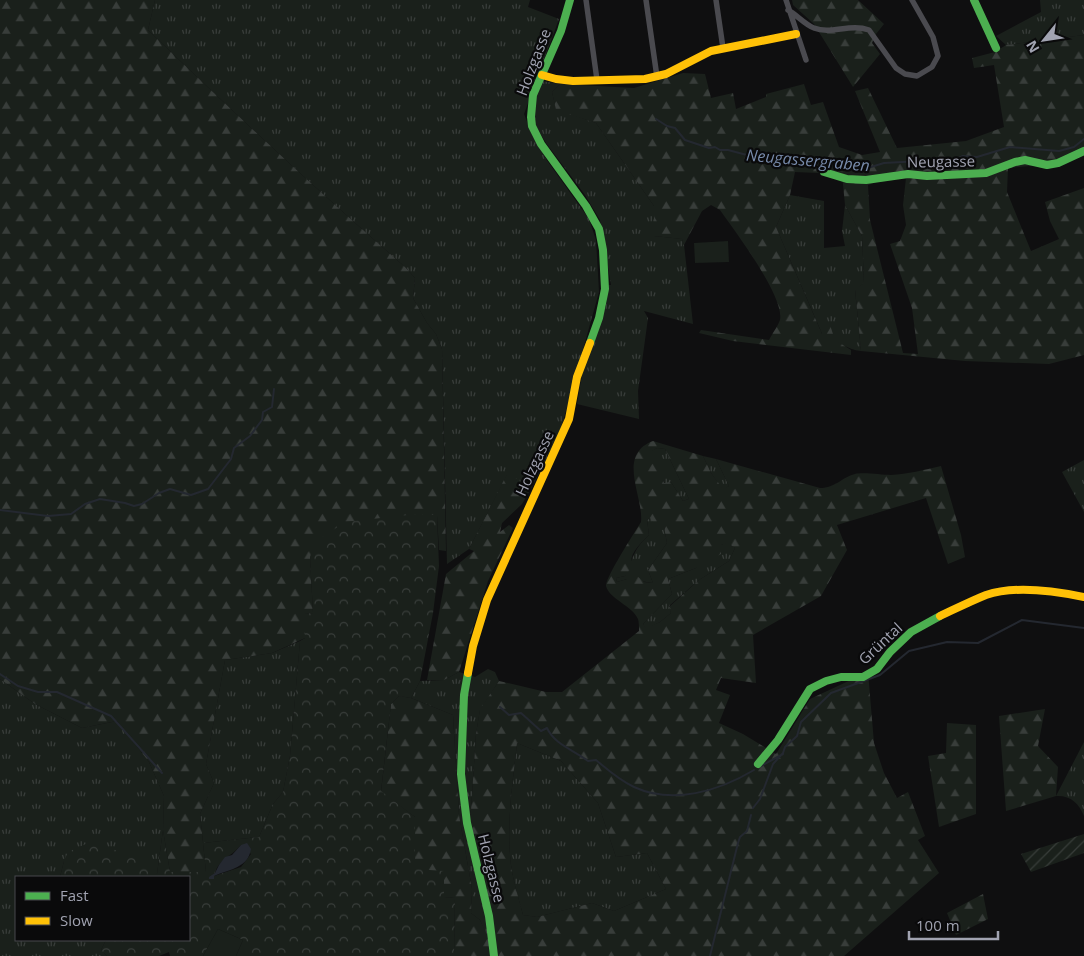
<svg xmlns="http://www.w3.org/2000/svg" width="1084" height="956" viewBox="0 0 1084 956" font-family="'Open Sans',sans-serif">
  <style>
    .grass { fill: url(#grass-tufts) }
    .forest { fill: url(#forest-firs); fill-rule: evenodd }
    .park { fill: url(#park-crowns); fill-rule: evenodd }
    .garden { fill: url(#garden-furrows) }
    .pitch { fill: #1a201b }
    .water { fill: #242830 }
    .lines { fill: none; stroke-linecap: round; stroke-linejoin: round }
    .stream { stroke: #242830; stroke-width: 2 }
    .street { stroke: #4a4a4f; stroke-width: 5.5 }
    .fast { stroke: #4caf50; stroke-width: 8 }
    .slow { stroke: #ffc107; stroke-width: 8 }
    .labels { text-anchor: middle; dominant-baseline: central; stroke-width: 4.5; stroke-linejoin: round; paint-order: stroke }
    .street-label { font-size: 15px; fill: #a1a3b1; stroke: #0a0a0b }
    .water-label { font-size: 16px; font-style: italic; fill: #788bab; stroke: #0a0a0b }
  </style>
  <defs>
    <pattern id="grass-tufts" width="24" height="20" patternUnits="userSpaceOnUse" patternTransform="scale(1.25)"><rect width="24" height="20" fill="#1a201b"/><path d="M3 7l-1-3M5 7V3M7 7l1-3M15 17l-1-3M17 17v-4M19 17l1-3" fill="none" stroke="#383d3a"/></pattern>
    <pattern id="forest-firs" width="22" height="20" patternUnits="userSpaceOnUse" patternTransform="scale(1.25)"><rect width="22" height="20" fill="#1a201b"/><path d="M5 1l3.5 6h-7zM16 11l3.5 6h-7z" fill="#383d3a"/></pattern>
    <pattern id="park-crowns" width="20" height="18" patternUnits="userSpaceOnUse" patternTransform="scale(1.25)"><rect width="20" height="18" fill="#1a201b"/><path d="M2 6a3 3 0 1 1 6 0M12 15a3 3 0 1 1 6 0" fill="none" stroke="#383d3a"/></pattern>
    <pattern id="garden-furrows" width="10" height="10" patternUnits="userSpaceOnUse" patternTransform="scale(1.25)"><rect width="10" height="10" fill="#1a201b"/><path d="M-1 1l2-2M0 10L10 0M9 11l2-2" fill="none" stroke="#383d3a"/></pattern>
  </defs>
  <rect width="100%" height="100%" fill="#0f0f10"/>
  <!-- grass -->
  <path class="grass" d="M155,0H530L528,7L559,19L524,114L533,137L546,159L589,219L596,240L599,292L560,432L532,487L507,475L469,549L447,564L442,349L436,334L427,323L413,298L415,278L405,267C317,190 232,111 148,30Z
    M1040,0H1084V35L1006,45L996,36L1041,12Z
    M542,81L560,84L552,92L556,109L596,123L654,206V236L682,239L684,245L693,324L644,311L648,318L638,391L639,419L577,404L584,363L606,306L608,285H611L600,220L585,195L546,143L535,124L533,111L535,99Z
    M790,195L824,201V248L845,246L842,231L845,205L862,236L864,283L855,290L861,351C847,350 837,340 823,336L776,227Z
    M657,448L665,449L689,499L683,501L671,482L665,484L651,451Z
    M703,456L716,459L729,486L723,490L711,473Z
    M1084,460V512L1062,472Z
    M650,518L664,527L667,543L648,570L653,583L627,579L617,582L616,578L625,576C634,557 632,551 649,535L647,520Z
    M728,542L735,548L729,561L699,580L669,606L671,613L660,622L646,629L643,624L672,594L668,579L696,568L721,545Z
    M300,641L290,756L283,792L273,804L259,837L203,843L200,814L214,783L206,764L225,660L272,653Z
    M488,669L495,672L499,681L480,710L476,734L471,810L465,829L484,904L488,939L480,920L471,913L472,889L459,815L453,715L411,698L420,681L444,680L459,672L475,677Z
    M0,679L35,704L82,728L117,721L149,762L164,796L163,830L157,874L64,861L60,877H16V940H106L101,950L107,956H0Z
    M1084,742V816C1079,803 1070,795 1056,796Z
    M517,743L561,761L598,803L616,857L647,853L666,889L614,911L592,903L537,917L523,915C518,896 511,875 510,855C507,818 513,780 517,743Z"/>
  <!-- forest -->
  <path class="forest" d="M0,0H155L148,30C232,111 317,190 405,267L415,278L413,298L427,323L436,334L442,349L446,551L439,550L437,515L310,557L313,613L305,614V638L272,653L225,660L206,764L214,783L200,814L206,872H170L163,830L164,796L149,762L117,721L82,728L35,704L0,679Z
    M792,0H858L884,24L876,34L872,43L880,54L853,87L814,24L793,5Z
    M1084,35V152L1062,163L1008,168L1007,192L1031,251L1059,239L1050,221L1045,202L1084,188V355L1049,364L965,361L861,351L855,289L864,283L862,236L845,205L842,174L795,172L790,195L776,227L822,334L823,321L829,322L835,340L851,350V355L733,341L699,333L701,330L769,340C772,334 778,326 780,320C785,297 734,230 720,210L711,205L702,211L684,245L682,239L654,236V206L596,123L556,110L552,92L560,84L634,88L683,73L705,74L711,98L733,93L736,109L766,97V94L804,84L811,105L823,102L839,147L862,155L880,152L855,91L868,88L897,148L966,141L1004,127L994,65L974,68L972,58L995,52L1006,45ZM906,178L903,205L906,225L900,241L890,244L912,308L918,354L903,353L870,220L868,185L885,179Z
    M653,441L703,456L711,473L723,489L729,486L716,459L820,488C836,488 842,477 855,474C864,472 881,475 891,475C908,474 924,470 941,466L961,535L965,557L948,564L926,498L837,525L847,550L821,596L753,635L756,683L721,678L716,690L730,695L719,723L743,734L776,754L810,699L868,672L874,743L884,773L897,798L908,792L925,836L918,840L939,873L844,956H454L455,897L444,898L415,869V817L381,792L391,704L399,696L411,698L453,715L459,815L472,889L471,913L480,920L488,937L484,904L465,829L471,810L476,734L480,709L499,681L546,692H562L639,631C639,627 639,622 638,619C633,606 609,599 606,586C605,578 635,532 641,522C644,497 616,455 653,441ZM657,448L665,449L689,499L683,501L671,482L664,483L663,480L666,474L652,451ZM650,518L655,526L664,527L667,543L648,570L653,583L644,582L635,574L627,579L617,582L616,578L625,576L632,567C628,554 640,544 649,535L647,520ZM728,543L735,548L729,561L699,580L669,607L671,613L660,622L646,628L643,624L672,594L668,579L696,568L721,554V545ZM517,743L561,761L598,803L616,857L647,853L666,889L614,911L592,903L537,917L523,915C518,895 511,875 510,855C507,818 513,780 517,743Z
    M507,474L532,487L522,504L502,523L500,532L509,525L513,528L488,581L459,672L444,680H427L446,574L474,551L469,549Z
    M1045,709L1038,746L1058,767L1056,796L1006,811L999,716Z
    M947,723L976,725V814L939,827L928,756L946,753Z
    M983,894L988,919L956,935L947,913Z"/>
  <!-- park -->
  <path class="park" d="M417,514L437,515L439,566L433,613L420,681L411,698L399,696L391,704L381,791L415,817V869L444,871V898L455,897L454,956H236L243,940L218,929L203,956H170L169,952L159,956H107L101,950L106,940H189V877H60L64,861L68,852L88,843L138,856L157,874L163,830L170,872H206L203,843L259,837L273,804L283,792L290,756L300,641L305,638L304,614L313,613L310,557L315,542L345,522ZM241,845L251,854L241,867L214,876C218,859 230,858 241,845Z"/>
  <!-- garden -->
  <path class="garden" d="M1084,834V853L1031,872L1021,854Z"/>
  <!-- pitch -->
  <path class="pitch" d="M728,241L729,262L695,263L694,243Z
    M218,929L243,940L236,956H203Z"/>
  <!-- water -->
  <path class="water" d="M247,843L251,849C248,868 230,869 214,876V879H209V877L215,873L219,865L225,857L232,855L241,845Z"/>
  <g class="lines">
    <!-- stream -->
    <path class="stream" d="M656,119L667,126L675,128L685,140L709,148L715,147L720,150H728L762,159L768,154L778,160L783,157L805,160L834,159L857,166L871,167L884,163L921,161L934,165L952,161L963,156L977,157L1010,147L1059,151L1074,147L1084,139
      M0,510L48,516L71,514L85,504L100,499L125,503L134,506L142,504L159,493L170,489L191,495L208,489L231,459L234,448L250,436L262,420L263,412L272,407L274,389
      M0,674L18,686L38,692H57L111,716L162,773
      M500,707L509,715L521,713L541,731L547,728C555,745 574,750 588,761L596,760C608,770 619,780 634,787C673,805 719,791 754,770
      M761,766L783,754
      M753,808L760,799L773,764L783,753L785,747L797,736L801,722L831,693L880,675L909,651L947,642L978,643L1022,620L1084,628
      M710,956L738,843L740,837L747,831L751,815"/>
    <!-- street -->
    <path class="street" d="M586,0L597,80
      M646,0L657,77
      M716,0L723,48
      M786,0L806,60
      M788,10C797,15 805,25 814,28C831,35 850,23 869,30L896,68L905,74L917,76L932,67L938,56L933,37L912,0"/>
    <!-- fast -->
    <path class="fast" d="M570,0L561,31L533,95L531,117L532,126L541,144L586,206L599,229L603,250L605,289L599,318L590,343
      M974,0L996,48
      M824,172L847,179L866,180L908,174L927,176L986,173L1015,162L1025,160L1047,165L1058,163L1084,151
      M468,673L464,695L461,774L467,823L489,916L494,956
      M758,764L778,740L810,689L826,681L841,677H863L877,669L890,652L911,632L940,616"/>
    <!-- slow -->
    <path class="slow" d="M542,75L556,79L573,81L645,79L666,74L711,51L796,34
      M940,616C955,609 971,601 986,595C1015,585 1055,591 1084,597
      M468,673L473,646L487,600L569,419L577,377L590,343"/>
  </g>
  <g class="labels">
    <!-- street labels -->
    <g class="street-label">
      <text transform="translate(533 62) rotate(-69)">Holzgasse</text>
      <text transform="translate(941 161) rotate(-1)">Neugasse</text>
      <text transform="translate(534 463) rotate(-65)">Holzgasse</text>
      <text transform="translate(880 643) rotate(-43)">Grüntal</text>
      <text transform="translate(492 868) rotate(76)">Holzgasse</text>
    </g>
    <!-- water labels -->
    <g class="water-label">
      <text transform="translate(808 160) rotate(5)">Neugassergraben</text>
    </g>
  </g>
  <!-- legend -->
  <rect x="15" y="876" width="175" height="65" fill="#0a0a0b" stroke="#46474d"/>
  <rect x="25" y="892" width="25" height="8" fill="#4caf50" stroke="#46474d"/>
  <text x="60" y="901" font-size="15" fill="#a1a3b1">Fast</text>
  <rect x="25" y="917" width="25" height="8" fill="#ffc107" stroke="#46474d"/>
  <text x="60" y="926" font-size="15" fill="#a1a3b1">Slow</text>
  <!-- north arrow -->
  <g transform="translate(1044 40) rotate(240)" stroke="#0a0a0b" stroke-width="4" paint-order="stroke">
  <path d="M0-4L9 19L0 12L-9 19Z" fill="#a1a3b1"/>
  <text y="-8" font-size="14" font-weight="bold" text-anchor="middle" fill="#a1a3b1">N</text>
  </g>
  <!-- scale -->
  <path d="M909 931v8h89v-8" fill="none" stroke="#a1a3b1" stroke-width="2.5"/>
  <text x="916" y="931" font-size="15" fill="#a1a3b1" stroke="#0a0a0b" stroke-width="4" paint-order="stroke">100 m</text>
</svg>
